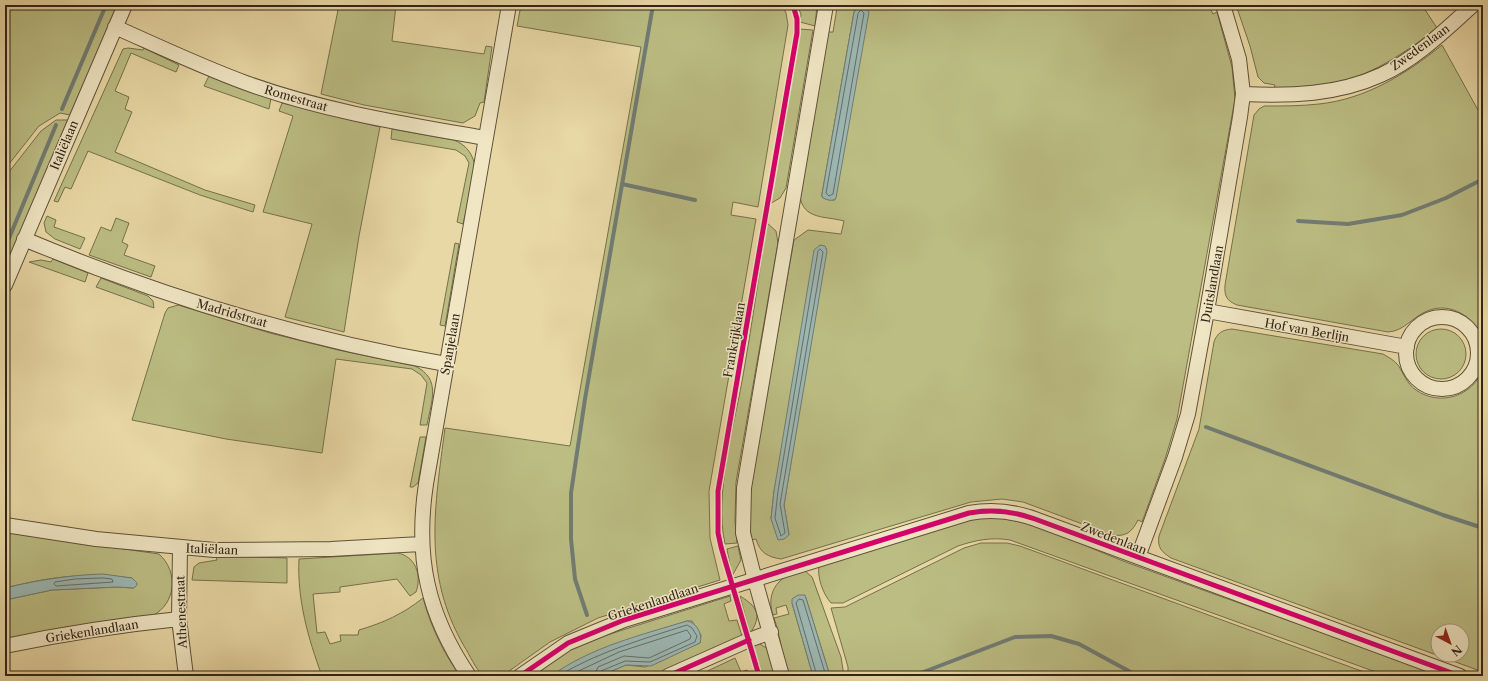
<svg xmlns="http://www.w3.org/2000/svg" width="1488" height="681" viewBox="0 0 1488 681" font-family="'Libre Caslon Text',serif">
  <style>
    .green { fill: #bbbd83; stroke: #76704c; fill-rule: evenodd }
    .water { fill: #9cb7b3; stroke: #717c74 }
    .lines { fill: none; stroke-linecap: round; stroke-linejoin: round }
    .shore { stroke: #666e64; stroke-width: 1 }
    .stream { stroke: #717c74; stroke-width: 4 }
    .minor-casing { stroke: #5f513a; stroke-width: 16 }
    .minor { stroke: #f0e6c4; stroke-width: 14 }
    .cycleway-casing { stroke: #f0e6c4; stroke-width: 8 }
    .cycleway { stroke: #d6006c; stroke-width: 5 }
    .labels { text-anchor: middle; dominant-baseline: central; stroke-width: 3; stroke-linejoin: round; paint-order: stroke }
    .street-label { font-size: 12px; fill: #312416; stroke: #f0e6c4 }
  </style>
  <rect width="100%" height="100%" fill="#e8d8a5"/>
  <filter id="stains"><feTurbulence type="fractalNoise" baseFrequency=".005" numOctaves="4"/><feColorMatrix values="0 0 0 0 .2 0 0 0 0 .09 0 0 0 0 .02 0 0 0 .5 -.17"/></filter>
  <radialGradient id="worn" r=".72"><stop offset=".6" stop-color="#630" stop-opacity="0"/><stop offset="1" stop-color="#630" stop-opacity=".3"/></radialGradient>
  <!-- green -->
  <path class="green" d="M8,5H118L70,115L60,113L39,126L5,169V13Z
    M339,5H396L392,41L484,54L486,46L492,47L484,102L480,103L475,116L463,123L364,105L321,94Z
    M521,5H782L786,13L788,25L758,207L733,202L731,215L756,219L709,491L710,538L720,580L598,618L550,642L502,676H484C475,669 470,655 464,646C422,573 435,506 445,428L570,446L641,47L517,26Z
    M797,5H817L815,26L800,22L801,14Z
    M840,5H1208L1213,14L1217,12L1232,67L1235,99L1177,419L1165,459L1142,522L1138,520C1132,532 1126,537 1112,535L1023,502L1002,499L971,502L781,559C768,557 760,553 756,539L751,540L749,503L751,482L794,240L808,230L841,234L844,221C826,216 803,220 800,196L827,32H833L837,8ZM856,9L835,200C830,200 826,200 822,197V194L854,12ZM826,248L784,505L789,535L771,519L774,491Z
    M1236,5H1422L1437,28C1400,57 1360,83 1311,88C1299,89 1286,88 1274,89L1275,85L1264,83L1258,77L1250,46Z
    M799,29L813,30L786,188L780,198L768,205Z
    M1442,45L1483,119V336C1471,314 1446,300 1423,313C1410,320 1403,331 1388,332L1237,305C1227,301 1224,296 1225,285L1254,115L1259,109L1264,106C1283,106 1301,106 1319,104C1366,99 1406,74 1442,45Z
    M128,48L143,50L144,48L179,65L176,72L131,53L115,91L129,97L125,109L132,112L115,152L205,190L255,205L253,212L200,195L88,151L71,189L65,187L58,202L54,201L123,49Z
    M209,76L271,98L269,109L204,86Z
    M282,103L380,127L359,236L344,332L285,317L312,224L263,212L293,116L279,111Z
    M56,120H68L5,270V177L41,131Z
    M392,129L454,140C464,144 471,151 474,162C476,173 466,211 463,224L457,222L469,163L465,156L456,150L391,139Z
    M47,216L56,220L54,227L85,238L80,249L55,239L46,232L44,223Z
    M116,218L129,223L122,242L128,245L124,255L155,266L151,277L89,255L101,227L111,231Z
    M767,223L776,231L778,243L736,482L735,521L737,543L725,544C714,494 734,427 743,376C752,325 759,274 767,223Z
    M455,243L459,244L445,326L440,325Z
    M53,259L88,273L85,282L29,262L41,260L51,262Z
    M101,278L148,296L153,301L154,308L96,287Z
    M178,305L270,333L338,350L415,366C442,379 431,402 427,425H420L427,383L421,375L412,369L336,359L322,453L226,439L132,420L165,313L168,308Z
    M1232,329L1383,354C1388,357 1394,360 1398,365C1404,374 1407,384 1416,390C1440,407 1473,396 1483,369V672L1171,558C1162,552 1157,548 1159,536L1199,429L1214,342C1217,333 1222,330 1232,329ZM1438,631H1462V655H1438Z
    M1416 354a25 25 0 1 1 50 0a25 25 0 1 1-50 0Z
    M420,437H426L418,483L413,487H410Z
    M985,517C1038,519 1085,548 1134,565C1237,603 1340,638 1442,676H1387L1010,540C992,537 976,540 958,546L843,603H831C823,594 817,577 819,566L971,519Z
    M5,532L159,554C179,572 176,604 152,616L67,627L5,640V600L52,590L117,587L133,588L132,578C85,572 50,577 5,588Z
    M981,543H1007L1020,546L1375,676H848V667L831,608L845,607L964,548Z
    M738,546L741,560L732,576L727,549Z
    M397,553C416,556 422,576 416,592L410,596L397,579L340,587V592L313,594L317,633L325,632L330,644L341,641L340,635H358L359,630C383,623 403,614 423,598C431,627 443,652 460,676H322C308,638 297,599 299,559Z
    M216,556L287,558V583L192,580L194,567L199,563L217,560Z
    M805,571L812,577L815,585L841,657L844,676H830L805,595L792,603L813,676H786C782,656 781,637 774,618L789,614L786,605L776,608L777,614L773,615C765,591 780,573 805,571Z
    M730,596L731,601L724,604L729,621L737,620L742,636L654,676H600L626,665L645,667L700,643L701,635L692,621H687L615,644L576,661L551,676H532L572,649L591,640Z
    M740,596C758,607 762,615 750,634Z
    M752,643H758L768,649L776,676H763Z
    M735,658L741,672L747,670L749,676H697Z"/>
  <!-- water -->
  <path class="water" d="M860,6L867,8L869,12L836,198C833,202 826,200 822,197V194L854,12Z
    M820,245L825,246L827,251L784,505L789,535L784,539L778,540L771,519L774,491L814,250Z
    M103,574L132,578L137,583V585L134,588L117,587L52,590L5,600V588C38,580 70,575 103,574Z
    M798,595H805L830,676H813L792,603V599Z
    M687,621C696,622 703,634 700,643L651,666L626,665L600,676H551C591,647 641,635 687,621Z"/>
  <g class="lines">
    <!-- shore -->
    <path class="shore" d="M861,10L864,13L833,194L829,196L826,193L858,14Z
      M820,249L823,252L780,504L785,533L781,536L775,518L778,491L818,251Z
      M103,578L112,579L113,582L56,586L54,584L55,582L75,579Z
      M558,676C598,652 643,639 687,625L692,628L697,636L695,642L650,662L625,661L601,671L599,676
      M568,676L619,652L687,630L691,636L690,639L649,658L624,656L598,667L594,676
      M817,676L796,603L799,599L803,600L826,676"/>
    <!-- stream -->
    <path class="stream" d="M62,109L106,5
      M622,184L695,200
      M1298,221L1348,224L1402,215L1446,198L1483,179
      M5,248L56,125
      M1206,427L1443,515L1483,528
      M587,615L575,579L571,539V493L585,399L653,5
      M913,676L1015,637L1051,636L1079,644L1138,676"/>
    <!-- minor casing -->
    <g class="minor-casing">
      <path id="minor" d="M115,27C158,46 202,67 246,83C323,111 405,124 485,138
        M1243,94C1291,96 1337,95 1381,75C1416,59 1445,30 1473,5
        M24,239C160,296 301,339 446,364
        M5,285L125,5
        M1207,311L1407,347
        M1406 353a36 36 0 1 1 72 0a36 36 0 1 1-72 0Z
        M5,525L96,539L214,550L331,549L421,544
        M180,548L179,619L186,676
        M1138,557L1175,457L1188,414L1207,311L1240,117L1243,94L1239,59L1223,5
        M5,646C62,634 120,625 179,619
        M469,676C427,614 415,557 426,484L509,5
        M520,676L568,643L624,620L969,513C992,509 1013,511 1035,519L1460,676
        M668,676L749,640L771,632
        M782,676L755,580L743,533L744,488L826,5"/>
    </g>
    <!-- minor -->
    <use href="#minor" class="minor"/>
    <!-- cycleway casing -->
    <g class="cycleway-casing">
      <path id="cycleway" d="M520,676L568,643L624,620L969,513C992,509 1013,511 1035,519L1460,676
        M668,676L749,640
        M759,676L721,547L718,533V491L797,33V19L793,5"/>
    </g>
    <!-- cycleway -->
    <use href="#cycleway" class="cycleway"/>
  </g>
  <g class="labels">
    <!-- street labels -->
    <g class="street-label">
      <text transform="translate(1420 47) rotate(-36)">Zwedenlaan</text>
      <text transform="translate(296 98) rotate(16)">Romestraat</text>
      <text transform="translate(64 145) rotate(-67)">Italiëlaan</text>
      <text transform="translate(1212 284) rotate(-80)">Duitslandlaan</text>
      <text transform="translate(232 313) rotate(16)">Madridstraat</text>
      <text transform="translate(1307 330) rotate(10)">Hof van Berlijn</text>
      <text transform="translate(734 340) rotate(-80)">Frankrijklaan</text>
      <text transform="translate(450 344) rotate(-80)">Spanjelaan</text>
      <text transform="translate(1114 538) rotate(21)">Zwedenlaan</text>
      <text transform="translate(212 549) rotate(2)">Italiëlaan</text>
      <text transform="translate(653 602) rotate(-18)">Griekenlandlaan</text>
      <text transform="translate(181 612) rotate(-92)">Athenestraat</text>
      <text transform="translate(92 631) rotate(-9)">Griekenlandlaan</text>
    </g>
  </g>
  <!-- margin -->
  <rect width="1488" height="681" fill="none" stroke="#e8d8a5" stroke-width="20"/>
  <rect x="6" y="6" width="1476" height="669" fill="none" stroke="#312416" stroke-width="2"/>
  <rect x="10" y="10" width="1468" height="661" fill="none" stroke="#312416"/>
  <!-- north arrow -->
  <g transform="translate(1450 643) rotate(139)"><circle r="19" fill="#f0e6c4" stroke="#a4987e"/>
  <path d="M0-3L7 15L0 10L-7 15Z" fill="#8f2418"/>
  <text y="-6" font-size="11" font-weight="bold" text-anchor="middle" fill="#312416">N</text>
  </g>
  <rect width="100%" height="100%" filter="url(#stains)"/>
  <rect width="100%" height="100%" fill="url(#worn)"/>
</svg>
